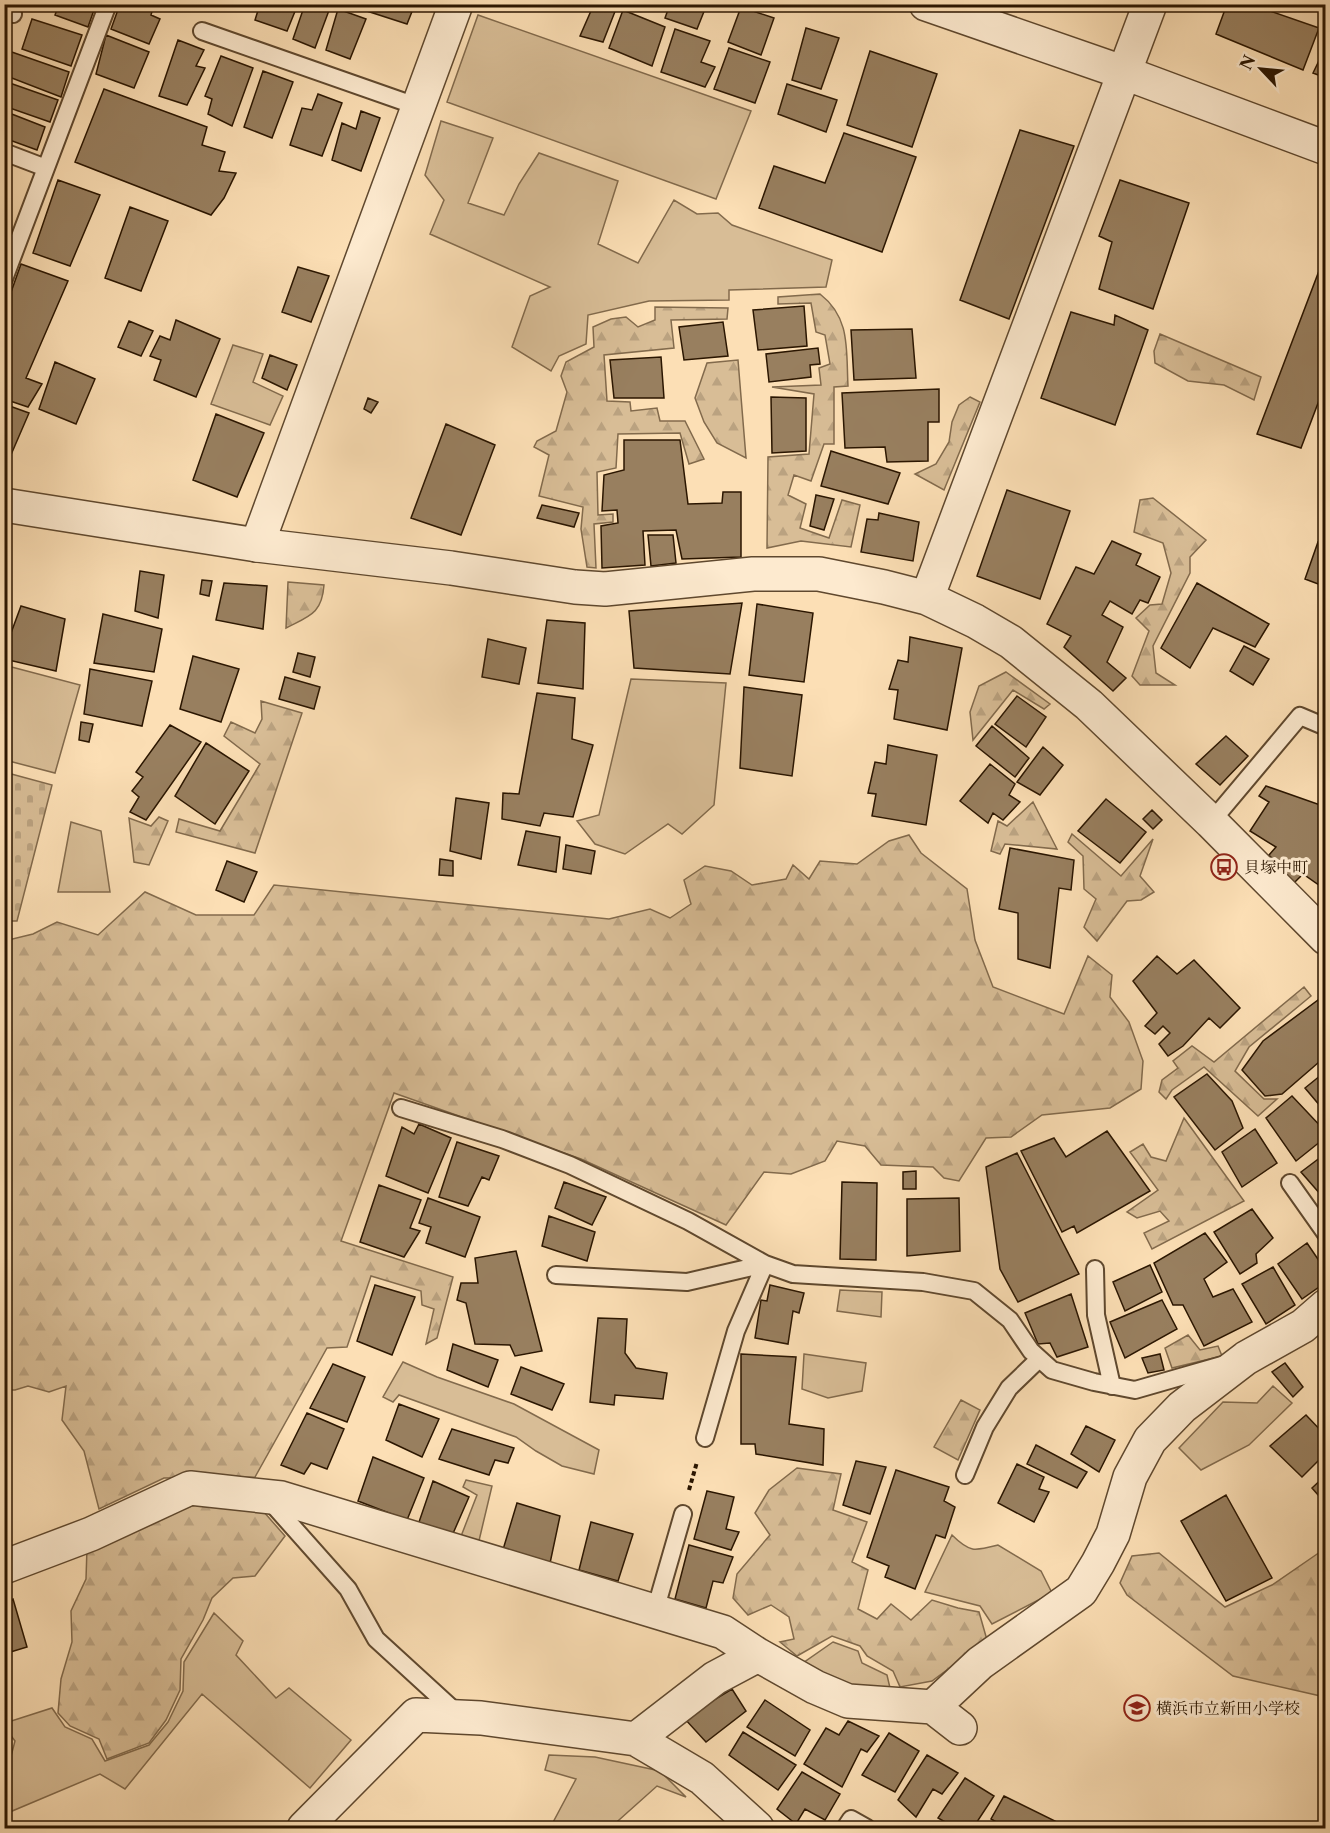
<svg xmlns="http://www.w3.org/2000/svg" width="1330" height="1833" viewBox="0 0 1330 1833" font-family="'Libre Caslon Text','Noto Serif JP',serif">
  <style>
    .green { fill: #d8bd96; stroke: #826a4c; stroke-width: 1.5 }
    .forest { fill: url(#forest-firs); stroke: #826a4c; stroke-width: 1.5 }
    .cemetery { fill: url(#cemetery-stones); stroke: #826a4c; stroke-width: 1.5 }
    .building { fill: #987f5f; stroke: #2b1601; stroke-width: 1.5 }
    .lines { fill: none; stroke-linecap: round; stroke-linejoin: round }
    .service-casing { stroke: #5f482e; stroke-width: 20 }
    .minor-casing { stroke: #5f482e; stroke-width: 36 }
    .tertiary-casing { stroke: #5f482e; stroke-width: 36 }
    .path { stroke: #2b1601; stroke-width: 4; stroke-dasharray: 4.5 3; stroke-linecap: butt }
    .service { stroke: #fdeacf; stroke-width: 16 }
    .minor { stroke: #fdeacf; stroke-width: 33 }
    .tertiary { stroke: #fdeacf; stroke-width: 33 }
    .labels { text-anchor: middle; dominant-baseline: central; stroke-width: 6; stroke-linejoin: round; paint-order: stroke }
    .poi-label { font-size: 16px; fill: #2b1601; stroke: #fdeacf; text-anchor: start }
  </style>
  <defs>
    <pattern id="forest-firs" width="22" height="20" patternUnits="userSpaceOnUse" patternTransform="scale(1.5)"><rect width="22" height="20" fill="#d8bd96"/><path d="M5 1l3.5 6h-7zM16 11l3.5 6h-7z" fill="#baa280"/></pattern>
    <pattern id="cemetery-stones" width="16" height="16" patternUnits="userSpaceOnUse" patternTransform="scale(1.5)"><rect width="16" height="16" fill="#d8bd96"/><path d="M2 7V4a2 2 0 0 1 4 0v3zM10 15v-3a2 2 0 0 1 4 0v3z" fill="#baa280"/></pattern>
  </defs>
  <rect width="100%" height="100%" fill="#fcdfb5"/>
  <filter id="stains"><feTurbulence type="fractalNoise" baseFrequency=".00333" numOctaves="4"/><feColorMatrix values="0 0 0 0 .2 0 0 0 0 .09 0 0 0 0 .02 0 0 0 .5 -.17"/></filter>
  <radialGradient id="worn" r=".72"><stop offset=".6" stop-color="#630" stop-opacity="0"/><stop offset="1" stop-color="#630" stop-opacity=".3"/></radialGradient>
  <!-- green -->
  <path class="green" d="M478,15L751,111L716,199L447,102Z
    M441,121L493,138L468,203L504,215L519,184L539,153L618,181L598,244L638,263L674,200L697,214L718,213L732,225L832,260L826,287L729,290V300L649,301L588,315L586,344L559,356L551,371L512,347L530,296L550,287L430,234L444,200L425,175Z
    M233,345L263,354L253,382L283,396L270,425L211,404Z
    M4,665L80,685L55,773L5,760Z
    M631,679L726,683L714,805L682,834L668,824L625,854L595,844L577,821L599,815Z
    M71,822L101,831L110,892H58Z
    M840,1290L882,1292L881,1317L837,1311Z
    M804,1354L866,1363L862,1391L828,1398L802,1389Z
    M403,1362L437,1377L514,1404L599,1450L594,1474L562,1466L536,1451L516,1437L399,1395L393,1402L383,1397Z
    M1273,1386L1292,1403L1249,1445L1201,1470L1179,1448L1223,1402L1257,1403Z
    M466,1480L492,1486L477,1549L458,1544L477,1495L463,1487Z
    M952,1535C970,1553 975,1551 998,1545L1041,1571L1052,1593L992,1624L980,1606L925,1592Z
    M214,1613L243,1641L236,1655L276,1698L289,1688L351,1740L310,1788L202,1694L125,1789L100,1774L5,1814V1766L9,1764L15,1741L5,1728V1723L52,1708L65,1727L92,1739L105,1761L149,1745L168,1722L183,1691L184,1662Z
    M833,1642L858,1651L862,1663L887,1675L890,1688L849,1686L803,1663Z
    M549,1755L595,1757L660,1771L686,1797L657,1786L610,1828H604L592,1822L590,1828H550L576,1779L545,1770Z"/>
  <!-- forest -->
  <path class="forest" d="M820,294C851,318 846,350 848,386L834,387V444H824L811,481L794,475L788,495L806,504L800,528L829,538L842,500L860,505L851,547L801,541L767,548L768,457L809,454L814,394L772,387L821,385L819,368L830,364L825,335L816,332L811,303L778,304V297Z
    M655,307L728,308L727,319L671,320L674,348L604,355L607,401L630,402L631,411L657,408L660,421H685L704,459L689,464L680,433L618,434L616,468L597,472L598,515L613,514V522L594,524L596,568L587,567L581,529L583,507L539,496L549,455L534,447L537,441L556,431L567,392L561,376L566,362L594,347L593,327L611,319L626,317L638,327L655,320Z
    M1160,334L1261,377L1254,400L1224,385L1188,381L1155,363L1154,351Z
    M738,360L746,458L717,443L704,422L695,398L707,363Z
    M970,397L980,402L944,490L915,474L936,464L949,442L952,422L959,405Z
    M1153,498L1206,540L1190,557V573L1153,646L1156,673L1175,685H1140L1132,676L1149,631L1136,618L1150,605L1162,604L1171,573L1163,543L1134,532L1140,500Z
    M288,582L324,585C322,614 309,616 286,628Z
    M1006,672L1050,704L1044,709L1013,690L973,740L970,712L979,686Z
    M261,701L302,713L255,853L176,832L179,819L220,831L260,764L224,736L231,722L255,733L262,719Z
    M1033,802L1057,849L1005,844L1000,854L991,851L998,821L1007,826Z
    M159,817L168,821L149,865L134,862L129,818L151,826Z
    M1072,834L1121,876L1153,839L1140,876L1154,892L1141,900L1127,901L1097,941L1084,927L1096,899L1084,889L1083,856L1068,842Z
    M909,835L921,853L967,889L975,940L993,987L1064,1014L1088,956L1112,975L1110,997L1129,1022L1143,1061L1141,1089L1110,1108L1042,1115L1011,1137L986,1138L959,1181L944,1178L933,1167L881,1165L865,1146L837,1141L825,1161L791,1174L764,1172L726,1225L581,1159L394,1093L341,1241L453,1277L437,1338L426,1344L434,1309L422,1305L421,1291L371,1276L347,1347L327,1348L255,1477L164,1478L99,1509L84,1451L62,1420L66,1386L49,1392L28,1386L15,1390H5L4,941L33,934L57,922L98,935L145,892L196,915H254L274,885L609,919L650,909L670,918L691,904L684,880L705,866L731,871L752,885L786,879L793,865L809,879L820,861L857,864L889,841Z
    M1304,987L1311,996L1249,1047L1235,1071L1264,1099H1277L1258,1116L1204,1067L1172,1090L1166,1099L1159,1092L1162,1080L1178,1068L1173,1061L1192,1046L1214,1062Z
    M1184,1118L1244,1201L1152,1249L1144,1233L1169,1221L1160,1211L1137,1218L1127,1212L1158,1190L1130,1152L1143,1144L1151,1157L1166,1161Z
    M1188,1335L1200,1350L1218,1346L1222,1356L1172,1368L1165,1348Z
    M961,1400L980,1410L958,1460L934,1447Z
    M797,1468L841,1474L833,1510L867,1522L852,1562L868,1570L858,1609L877,1619L891,1604L911,1620L932,1600L958,1608L979,1612L987,1640L932,1681L900,1687L893,1671L867,1656L860,1646L832,1636L797,1656L780,1642L794,1639L789,1617L771,1605L748,1615L733,1598L737,1574L770,1535L755,1513L769,1490Z
    M194,1505L263,1511L285,1536L255,1576L233,1578L212,1598L203,1620L181,1659L180,1690L166,1720L149,1743L107,1759L99,1739L70,1726L58,1713L61,1679L72,1642L71,1611L86,1579L87,1548Z
    M1320,1552L1326,1555L1325,1697L1233,1676L1127,1595L1120,1583L1132,1556L1159,1553L1225,1607L1272,1585Z"/>
  <!-- cemetery -->
  <path class="cemetery" d="M4,772L52,785L17,921H5Z"/>
  <!-- building -->
  <path class="building" d="M59,4H96L88,27L55,15Z
    M120,4H154L151,15L160,19L149,44L111,29Z
    M260,4H298L287,31L255,20Z
    M305,4L331,5L315,48L293,39Z
    M345,4H415L407,24Z
    M594,4H605L616,9L603,42L580,36Z
    M625,4H644L642,10Z
    M670,4H707L697,29L665,18Z
    M1227,4H1250L1319,28L1303,70L1216,34Z
    M1306,4H1326V12Z
    M741,7L774,18L761,55L728,42Z
    M338,9L366,19L350,59L326,50Z
    M623,10L665,27L652,66L609,48Z
    M32,19L82,35L71,66L22,49Z
    M806,28L839,38L821,89L792,80Z
    M675,29L710,41L701,62L715,67L705,87L661,72Z
    M106,35L149,52L134,88L96,74Z
    M178,40L204,50L196,66L205,68L187,105L159,96Z
    M1326,46V78L1313,73Z
    M729,48L770,62L755,103L714,89Z
    M6,50L69,72L61,97L4,75Z
    M870,51L937,74L912,147L847,125Z
    M221,56L253,68L232,126L208,114L212,99L205,96Z
    M263,71L293,82L272,138L244,127Z
    M4,81L58,100L50,122L4,106Z
    M787,84L837,100L826,132L778,114Z
    M104,89L207,127L202,145L225,152L219,171L236,173L224,198L211,215L75,162Z
    M318,94L342,103L322,156L290,145L302,108L312,110Z
    M4,111L45,127L37,150L4,138Z
    M361,111L380,118L361,171L332,160L342,123L356,129Z
    M1020,130L1074,146L1009,319L960,300Z
    M844,133L916,157L882,252L759,208L774,166L825,183Z
    M58,180L100,195L70,266L33,253Z
    M1120,180L1189,203L1153,309L1099,289L1112,242L1099,236Z
    M130,207L168,221L141,291L105,278Z
    M1322,263L1326,264V382L1301,448L1257,434Z
    M21,264L68,281L26,378L42,384L28,407L4,399V312Z
    M298,267L329,276L311,322L282,312Z
    M804,306L807,346L758,350L753,310Z
    M1071,312L1114,325L1115,315L1148,330L1115,425L1041,398Z
    M176,320L220,339L196,397L154,380L161,360L150,356L160,336L170,340Z
    M129,321L153,331L141,356L118,347Z
    M723,322L728,356L684,360L679,327Z
    M912,329L916,378L854,380L851,330Z
    M818,348L820,364L810,365L811,377L769,382L766,354Z
    M270,355L297,365L287,390L262,378Z
    M661,357L664,398H614L610,360Z
    M55,362L95,379L76,424L39,409Z
    M939,389V422H928V461L887,462L885,447L845,448L842,393Z
    M771,397L806,398V451L772,453Z
    M368,398L378,402L371,413L364,409Z
    M4,404L29,413L4,471Z
    M216,414L264,433L237,497L193,480Z
    M446,424L495,445L461,535L411,518Z
    M624,440H680L688,504L722,503L723,492H741V557L682,559L676,530L643,531L645,565L602,568L601,526L618,523L617,510L602,511L604,475L624,470Z
    M831,451L900,473L888,504L821,486Z
    M1007,490L1070,511L1040,599L977,576Z
    M816,495L834,499L824,530L810,526Z
    M542,505L579,513L574,527L537,518Z
    M879,513L919,522L913,561L861,552L867,519L878,520Z
    M648,535H673L676,563L651,566Z
    M1112,541L1141,554L1136,565L1160,577L1148,603L1140,600L1132,614L1110,601L1102,615L1123,627L1107,662L1126,678L1113,691L1064,647L1071,636L1047,624L1076,567L1094,574Z
    M1318,542L1326,544V587L1305,579Z
    M4,546L11,548L4,573Z
    M140,571L164,575L158,618L135,611Z
    M202,580L212,581L209,596L200,594Z
    M224,583L267,586L263,629L216,620Z
    M1197,583L1269,624L1255,647L1213,628L1190,668L1161,648Z
    M742,603L730,674L634,668L629,611Z
    M757,604L813,613L804,682L749,675Z
    M21,606L65,619L56,671L4,659V652Z
    M103,614L162,629L154,672L94,663Z
    M547,620L585,623L583,689L538,683Z
    M910,637L962,648L947,730L894,719L898,690L889,689L898,660L908,662Z
    M488,639L526,648L519,684L482,677Z
    M1244,646L1269,659L1253,685L1230,671Z
    M298,653L315,657L310,677L293,672Z
    M193,656L239,669L221,722L180,709Z
    M90,669L152,681L142,726L84,714Z
    M285,677L320,687L314,709L279,699Z
    M744,687L802,695L792,776L740,768Z
    M537,693L575,698L572,739L593,745L573,817L544,813L540,826L502,819L503,793L519,794Z
    M1017,696L1046,717L1026,747L995,724Z
    M81,722L93,724L89,742L79,740Z
    M170,725L201,742L146,820L130,812L139,797L132,791L143,777L136,772Z
    M992,726L1029,758L1015,777L976,746Z
    M1226,736L1248,756L1220,785L1196,764Z
    M206,743L249,771L215,824L175,796Z
    M888,745L937,755L926,825L872,816L876,794L868,793L875,762L886,764Z
    M1043,747L1063,765L1040,795L1017,782Z
    M990,764L1015,784L1009,795L1020,802L1003,820L993,813L988,823L960,801Z
    M1266,786L1326,807V890L1303,874L1294,883L1269,855L1276,847L1250,831L1269,802L1259,796Z
    M456,798L489,803L481,859L450,851Z
    M1106,799L1146,832L1120,863L1078,831Z
    M1152,810L1162,820L1153,829L1143,819Z
    M526,831L560,837L556,872L518,865Z
    M566,845L595,851L591,874L563,869Z
    M1010,848L1074,860L1071,890L1059,888L1050,968L1018,959V913L999,909Z
    M440,859L453,861V876L439,875Z
    M227,861L257,872L244,902L216,890Z
    M1157,956L1177,974L1194,960L1240,1008L1220,1028L1209,1018L1183,1046L1168,1056L1159,1044L1170,1033L1163,1026L1155,1034L1145,1026L1157,1013L1133,981Z
    M1318,1000L1326,1009V1056L1282,1094L1265,1096L1242,1070L1263,1041Z
    M1326,1071V1113L1305,1088Z
    M1207,1074L1232,1101L1243,1128L1215,1150L1174,1097Z
    M1292,1096L1326,1132V1137L1296,1161L1266,1118Z
    M419,1124L451,1138L428,1193L386,1176L402,1127L414,1134Z
    M1255,1129L1277,1163L1242,1187L1222,1152Z
    M1107,1131L1150,1191L1077,1233L1074,1226L1062,1232L1021,1151L1054,1138L1066,1157Z
    M457,1142L499,1156L489,1180L482,1177L468,1206L439,1197Z
    M1017,1153L1079,1274L1018,1302L1000,1269L986,1167Z
    M1325,1154L1326,1191L1321,1195L1301,1172Z
    M916,1171V1189H903V1172Z
    M564,1182L606,1197L592,1225L555,1208Z
    M842,1182L877,1183L876,1260L840,1259Z
    M379,1185L421,1200L410,1228L420,1231L404,1257L360,1242Z
    M428,1198L480,1217L465,1257L426,1243L431,1227L419,1223Z
    M959,1198L960,1251L907,1256V1199Z
    M1252,1209L1273,1238L1256,1254L1257,1263L1240,1274L1214,1232Z
    M549,1216L595,1232L587,1261L542,1246Z
    M1205,1233L1227,1262L1204,1279L1213,1297L1233,1289L1252,1322L1204,1346L1183,1305H1173L1154,1263Z
    M1307,1243L1326,1271V1282L1302,1299L1278,1264Z
    M516,1251L542,1351L515,1356L510,1345L475,1344L466,1303L457,1300L461,1283H478L475,1258Z
    M1150,1265L1162,1292L1125,1311L1113,1282Z
    M1273,1267L1295,1305L1266,1324L1242,1284Z
    M375,1285L415,1297L392,1355L357,1341Z
    M770,1285L804,1293L799,1313L793,1311L788,1344L755,1338L761,1300L767,1301Z
    M1071,1294L1088,1347L1057,1357L1050,1343L1038,1344L1025,1313Z
    M1162,1300L1177,1329L1125,1358L1110,1322Z
    M598,1318L627,1319L625,1353L636,1368L667,1373L663,1399L615,1395L614,1405L590,1402Z
    M1326,1326V1344L1317,1333Z
    M453,1344L498,1360L488,1387L447,1370Z
    M741,1354L796,1357L789,1424L824,1429L823,1465L756,1454L755,1444H741Z
    M1160,1354L1164,1370L1148,1373L1142,1358Z
    M1285,1363L1303,1387L1293,1397L1272,1372Z
    M1326,1363V1379L1319,1372Z
    M333,1364L365,1377L347,1422L310,1408Z
    M521,1367L564,1384L552,1410L511,1394Z
    M399,1404L439,1419L422,1457L386,1440Z
    M307,1413L344,1429L327,1469L311,1463L304,1474L281,1465Z
    M1306,1415L1326,1436V1453L1302,1477L1270,1446Z
    M1086,1426L1115,1440L1099,1472L1071,1454Z
    M452,1429L514,1448L508,1463L495,1460L489,1475L439,1459Z
    M1036,1445L1087,1472L1077,1488L1027,1464Z
    M373,1457L424,1478L407,1520L358,1501Z
    M856,1461L886,1467L870,1514L843,1505Z
    M1017,1464L1044,1477L1039,1489L1049,1492L1034,1522L998,1503Z
    M896,1470L949,1487L944,1501L955,1507L945,1538L936,1535L915,1589L885,1577L889,1566L867,1557Z
    M1326,1475V1504L1312,1488Z
    M433,1481L469,1497L451,1538L418,1525Z
    M707,1491L734,1497L726,1529L739,1532L731,1550L694,1539Z
    M1226,1495L1272,1578L1226,1601L1181,1521Z
    M517,1503L560,1516L549,1568L502,1553Z
    M591,1522L633,1534L618,1581L579,1570Z
    M689,1545L733,1557L723,1583L713,1581L706,1608L675,1599Z
    M13,1599L27,1647L4,1654V1603Z
    M732,1689L746,1711L706,1742L684,1718Z
    M765,1700L810,1730L795,1756L747,1727Z
    M848,1721L879,1736L867,1752L861,1749L842,1787L804,1764L826,1728L839,1735Z
    M743,1732L796,1765L778,1790L729,1755Z
    M889,1733L919,1751L895,1792L862,1775Z
    M927,1755L958,1773L942,1794L933,1789L916,1817L898,1800Z
    M802,1772L840,1794L825,1820L805,1809L796,1824L777,1809Z
    M965,1778L994,1796L973,1828H956L938,1818Z
    M1004,1796L1057,1822L1053,1828H1007L991,1819Z"/>
  <g class="lines">
    <!-- service casing -->
    <g class="service-casing">
      <path id="service" d="M4,11L13,14
        M202,31L419,107
        M4,152L46,168
        M4,279L108,4
        M1211,822L1300,716L1326,727
        M401,1108L502,1139L570,1165L688,1221L765,1264L793,1274L923,1282L974,1291L1010,1320L1031,1351L1052,1370L1094,1382L1135,1390L1222,1365
        M1290,1183L1326,1234
        M1095,1269L1096,1315L1112,1386
        M556,1275L687,1282L765,1264
        M705,1438L736,1331L765,1264
        M965,1475L985,1427L1009,1388L1039,1359
        M268,1499L348,1589L376,1639L458,1714
        M655,1611L683,1514
        M845,1828L851,1819L867,1828"/>
    </g>
    <!-- minor casing -->
    <g class="minor-casing">
      <path id="minor" d="M257,545L456,4
        M4,1567L91,1534L190,1488L281,1498L723,1632L758,1655L815,1687L848,1701L933,1707L960,1728
        M933,1707L980,1663L1081,1591L1098,1563L1113,1534L1130,1477L1150,1440L1182,1407L1246,1358L1303,1326L1326,1306
        M636,1739L715,1678L758,1655
        M304,1828L416,1715L481,1718L636,1739L702,1778L757,1828"/>
    </g>
    <!-- tertiary casing -->
    <g class="tertiary-casing">
      <path id="tertiary" d="M926,4L1125,73L1326,148
        M4,505L257,545L451,568L575,587L605,589L753,574H819L884,587L927,598L975,621L1011,642L1089,705L1211,822L1326,938
        M927,598L1150,4"/>
    </g>
    <!-- path -->
    <path class="path" d="M689,1490L697,1462"/>
    <!-- service -->
    <use href="#service" class="service"/>
    <!-- minor -->
    <use href="#minor" class="minor"/>
    <!-- tertiary -->
    <use href="#tertiary" class="tertiary"/>
  </g>
  <!-- icons -->
  <defs>
    <g id="bus-ring" transform="scale(1.35)"><circle r="9.5" fill="#fdeacf" stroke="#8f2418" stroke-width="1.5"/><path d="M-5-6H5V4H4V6H2V4H-2V6H-4V4H-5ZM-3.5-4V0h7V-4ZM-3.5 1.2v1.5H-2V1.2ZM2 1.2v1.5H3.5V1.2Z" fill="#8f2418"/></g>
    <g id="school-ring" transform="scale(1.35)"><circle r="9.5" fill="#fdeacf" stroke="#8f2418" stroke-width="1.5"/><path d="M0-5L7-2L0 1L-7-2ZM-4 1L0 2.5L4 1V4Q0 6-4 4Z" fill="#8f2418"/></g>
  </defs>
  <g fill-rule="evenodd">
    <use href="#bus-ring" x="1224" y="867"/>
    <use href="#school-ring" x="1137" y="1708"/>
  </g>
  <g class="labels">
    <!-- poi labels -->
    <g class="poi-label">
      <text x="1244" y="867">貝塚中町</text>
      <text x="1156" y="1708">横浜市立新田小学校</text>
    </g>
  </g>
  <!-- margin -->
  <rect width="1330" height="1833" fill="none" stroke="#fcdfb5" stroke-width="24"/>
  <rect x="6" y="6" width="1318" height="1821" fill="none" stroke="#2b1601" stroke-width="3"/>
  <rect x="12" y="12" width="1306" height="1809" fill="none" stroke="#2b1601" stroke-width="1.5"/>
  <!-- north arrow -->
  <g transform="translate(1261 69) rotate(296)" stroke="#fdeacf" stroke-width="4.5" paint-order="stroke">
  <path d="M0-4.5L10 22L0 15L-10 22Z" fill="#2b1601"/>
  <text y="-9" font-size="16" font-weight="bold" text-anchor="middle" fill="#2b1601">N</text>
  </g>
  <rect width="100%" height="100%" filter="url(#stains)"/>
  <rect width="100%" height="100%" fill="url(#worn)"/>
</svg>
